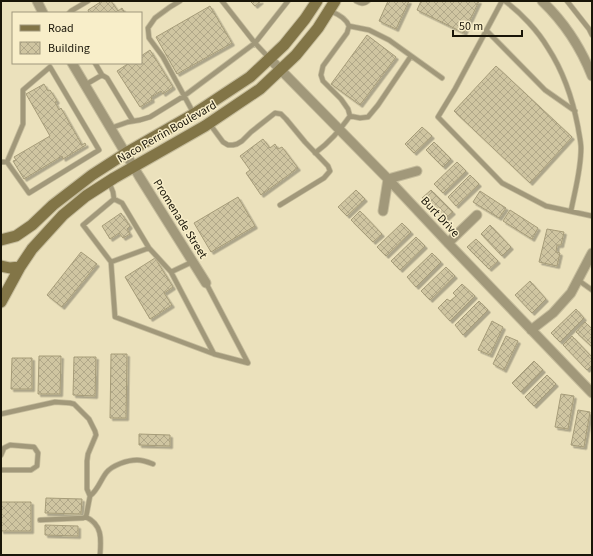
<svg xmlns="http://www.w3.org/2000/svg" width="593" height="556" viewBox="0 0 593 556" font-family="'Source Sans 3',sans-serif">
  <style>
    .building { fill: url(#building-cross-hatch); stroke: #a69c79; filter: url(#shadow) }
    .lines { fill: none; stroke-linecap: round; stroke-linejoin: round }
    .service-casing { stroke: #c5bc9c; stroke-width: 6 }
    .minor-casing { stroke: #c5bc9c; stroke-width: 11 }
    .secondary-casing { stroke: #c5bc9c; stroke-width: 13 }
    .service { stroke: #a1987a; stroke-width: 4.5 }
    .minor { stroke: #a1987a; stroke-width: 9 }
    .secondary { stroke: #827547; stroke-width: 11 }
    .labels { text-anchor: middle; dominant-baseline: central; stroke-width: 3; stroke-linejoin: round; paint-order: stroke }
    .street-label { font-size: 12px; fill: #191508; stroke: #f8eec9 }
  </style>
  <defs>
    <pattern id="building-cross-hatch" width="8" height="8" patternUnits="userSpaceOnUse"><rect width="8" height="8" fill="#cfc5a1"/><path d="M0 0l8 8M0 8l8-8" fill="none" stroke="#b1a889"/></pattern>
    <filter id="shadow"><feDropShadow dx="2.5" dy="2.5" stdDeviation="0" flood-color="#0004"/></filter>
  </defs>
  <rect width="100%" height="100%" fill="#ebe1bc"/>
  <!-- building -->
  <path class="building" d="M102,1H111L118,11L122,8L125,13H89L88,10Z
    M250,1H261L255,6Z
    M388,1H409L396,29L379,21Z
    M421,1H479L464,33L417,10Z
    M210,6L232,43L177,74L156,37Z
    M367,35L396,57L360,105L331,84Z
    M150,50L173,87L163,94L161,91L151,97L152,100L140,107L117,71L129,63H141V56Z
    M496,66L572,137L530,183L454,111Z
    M44,84L48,91L50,90L57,101L55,102L59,110L61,108L82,145L85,143L86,145L63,159L62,156L24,179L13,161L16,160L14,157L50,136L26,94Z
    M422,127L432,136L414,153L405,144Z
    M263,139L270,148L275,144L278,149L282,147L298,168L261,195L246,173L250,170L240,156Z
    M434,142L451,159L443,167L426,150Z
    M457,162L466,171L443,193L434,184Z
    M470,175L479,184L456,206L448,197Z
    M356,190L365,199L347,216L338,207Z
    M431,190L453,212L444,220L422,198Z
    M480,191L506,208L499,218L473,202Z
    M238,197L255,226L211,252L194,223Z
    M510,210L538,228L532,239L503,221Z
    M360,211L382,234L373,242L351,220Z
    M121,213L130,226L127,229L130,234L123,238L119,233L110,239L102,226Z
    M402,223L411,232L386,256L377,247Z
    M490,225L511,247L502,256L481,234Z
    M547,229L564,232L561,245H557L556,252L560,253L557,266L539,262Z
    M416,237L425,246L400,270L391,261Z
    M476,239L498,261L489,269L467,247Z
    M81,252L97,264L62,307L47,295Z
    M432,253L441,262L416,287L407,277Z
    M155,258L173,287L164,293L172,305L150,319L125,277Z
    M446,267L455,276L430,300L421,291Z
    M530,281L546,299L532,313L515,295Z
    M462,284L475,296L450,321L438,308L447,299L450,301L456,296L453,293Z
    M479,301L488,310L463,335L455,325Z
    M576,309L584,318L560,342L551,333Z
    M492,321L503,327L490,355L478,350Z
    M585,322L592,329V347L576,332Z
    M506,336L518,341L504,370L493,364Z
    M572,336L592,357V365L587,370L563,345Z
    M111,354H127L126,418H110Z
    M39,356H61L60,394H38Z
    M74,357H96L95,396L73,395Z
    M12,358H32V389H11Z
    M534,361L543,370L521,392L512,383Z
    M547,375L556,384L534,406L525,397Z
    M561,394L574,396L568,429L555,427Z
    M578,410L590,412L584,447L571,445Z
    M139,434L170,435V446L139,445Z
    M46,498L82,499L81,514L45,513Z
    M1,502H31V531H1Z
    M45,525L78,526V536L45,535Z"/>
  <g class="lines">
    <!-- service casing -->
    <g class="service-casing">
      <path id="service" d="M180,1L170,7L155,18L148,28L149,38L163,57L194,114
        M222,1L255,43L270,59
        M356,1C360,3 364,5 368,1
        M502,1L455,89L438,117L502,183L546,206L592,216
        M505,1C521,13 538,31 548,48C563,71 573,101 578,127C579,134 581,142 581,148C581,170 575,190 571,211
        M567,1L589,29L592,35
        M69,13L71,11L88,1
        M349,26L369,30L389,40L442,78
        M487,31L545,90L575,111
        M95,63L102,75L107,78L133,121
        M85,85L102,75
        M350,116L360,118L368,117L378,105L411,56
        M209,123L223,142L228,145H233L237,144L242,141L251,132L275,113L281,114L286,119L305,142L328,166L330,171L324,178L280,205
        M111,128L128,122L140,120L150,117L184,96L255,43L288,1
        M315,153C330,142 339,131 350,116L348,109L341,99L323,81L321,75L323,66L347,33L349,26C346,18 338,14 330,11
        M1,162H7L29,193L99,150L50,67L23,90V124L7,162
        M109,182L113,192L114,199
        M149,248L111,262L83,225L114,199L122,203L149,248L171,272L192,262
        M111,262L115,317L214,354
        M171,272L214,354L248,363L206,283
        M578,280L592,290
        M1,414L55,402L70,403L74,404L89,419L95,431L96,435L88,454L87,461V489L90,496L86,517L83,518L40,520
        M1,455L4,448L10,445L34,447L38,453L37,466L31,470H1
        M90,496C98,490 100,481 106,473C112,465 128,460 137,460C143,460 148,462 153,464
        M86,517C103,525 101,540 100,555"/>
    </g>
    <!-- minor casing -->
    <g class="minor-casing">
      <path id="minor" d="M37,1L43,13
        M542,1C564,22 581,48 592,76
        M270,59L388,179L448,243L592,393
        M72,63L139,176L206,283
        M383,211L388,179L417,171
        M448,243L477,215
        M531,330L553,313L571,293L592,253"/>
    </g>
    <!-- secondary casing -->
    <g class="secondary-casing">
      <path id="secondary" d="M1,240L16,236L32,225L53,205L92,175L126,153L194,114L250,77L284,45L305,19L317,1
        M1,266L10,268L20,267L32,249L63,215L86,196L114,178L205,126L260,89L296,55L318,28L335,1
        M1,302L20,267"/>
    </g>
    <!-- service -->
    <use href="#service" class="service"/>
    <!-- minor -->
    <use href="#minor" class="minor"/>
    <!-- secondary -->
    <use href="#secondary" class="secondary"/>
  </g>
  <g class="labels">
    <!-- street labels -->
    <g class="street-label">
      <text transform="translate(167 132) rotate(-30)">Naco Perrin Boulevard</text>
      <text transform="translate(440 217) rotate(47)">Burt Drive</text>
      <text transform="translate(180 219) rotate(58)">Promenade Street</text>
    </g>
  </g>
  <!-- border -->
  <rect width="593" height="556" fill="none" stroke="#191508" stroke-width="4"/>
  <!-- legend -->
  <rect x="12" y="12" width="130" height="52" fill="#f8eec9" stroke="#9f977c"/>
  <rect x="20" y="25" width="20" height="6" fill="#827547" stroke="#9f977c"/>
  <text x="48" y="32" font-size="12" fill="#191508">Road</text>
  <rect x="20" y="42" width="20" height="12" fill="url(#building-cross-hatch)" stroke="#9f977c"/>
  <text x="48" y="52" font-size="12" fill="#191508">Building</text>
  <!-- scale -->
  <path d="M453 30v6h69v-6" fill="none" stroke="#191508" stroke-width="2"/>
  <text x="459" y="30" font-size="12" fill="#191508" stroke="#f8eec9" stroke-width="3" paint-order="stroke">50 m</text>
</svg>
